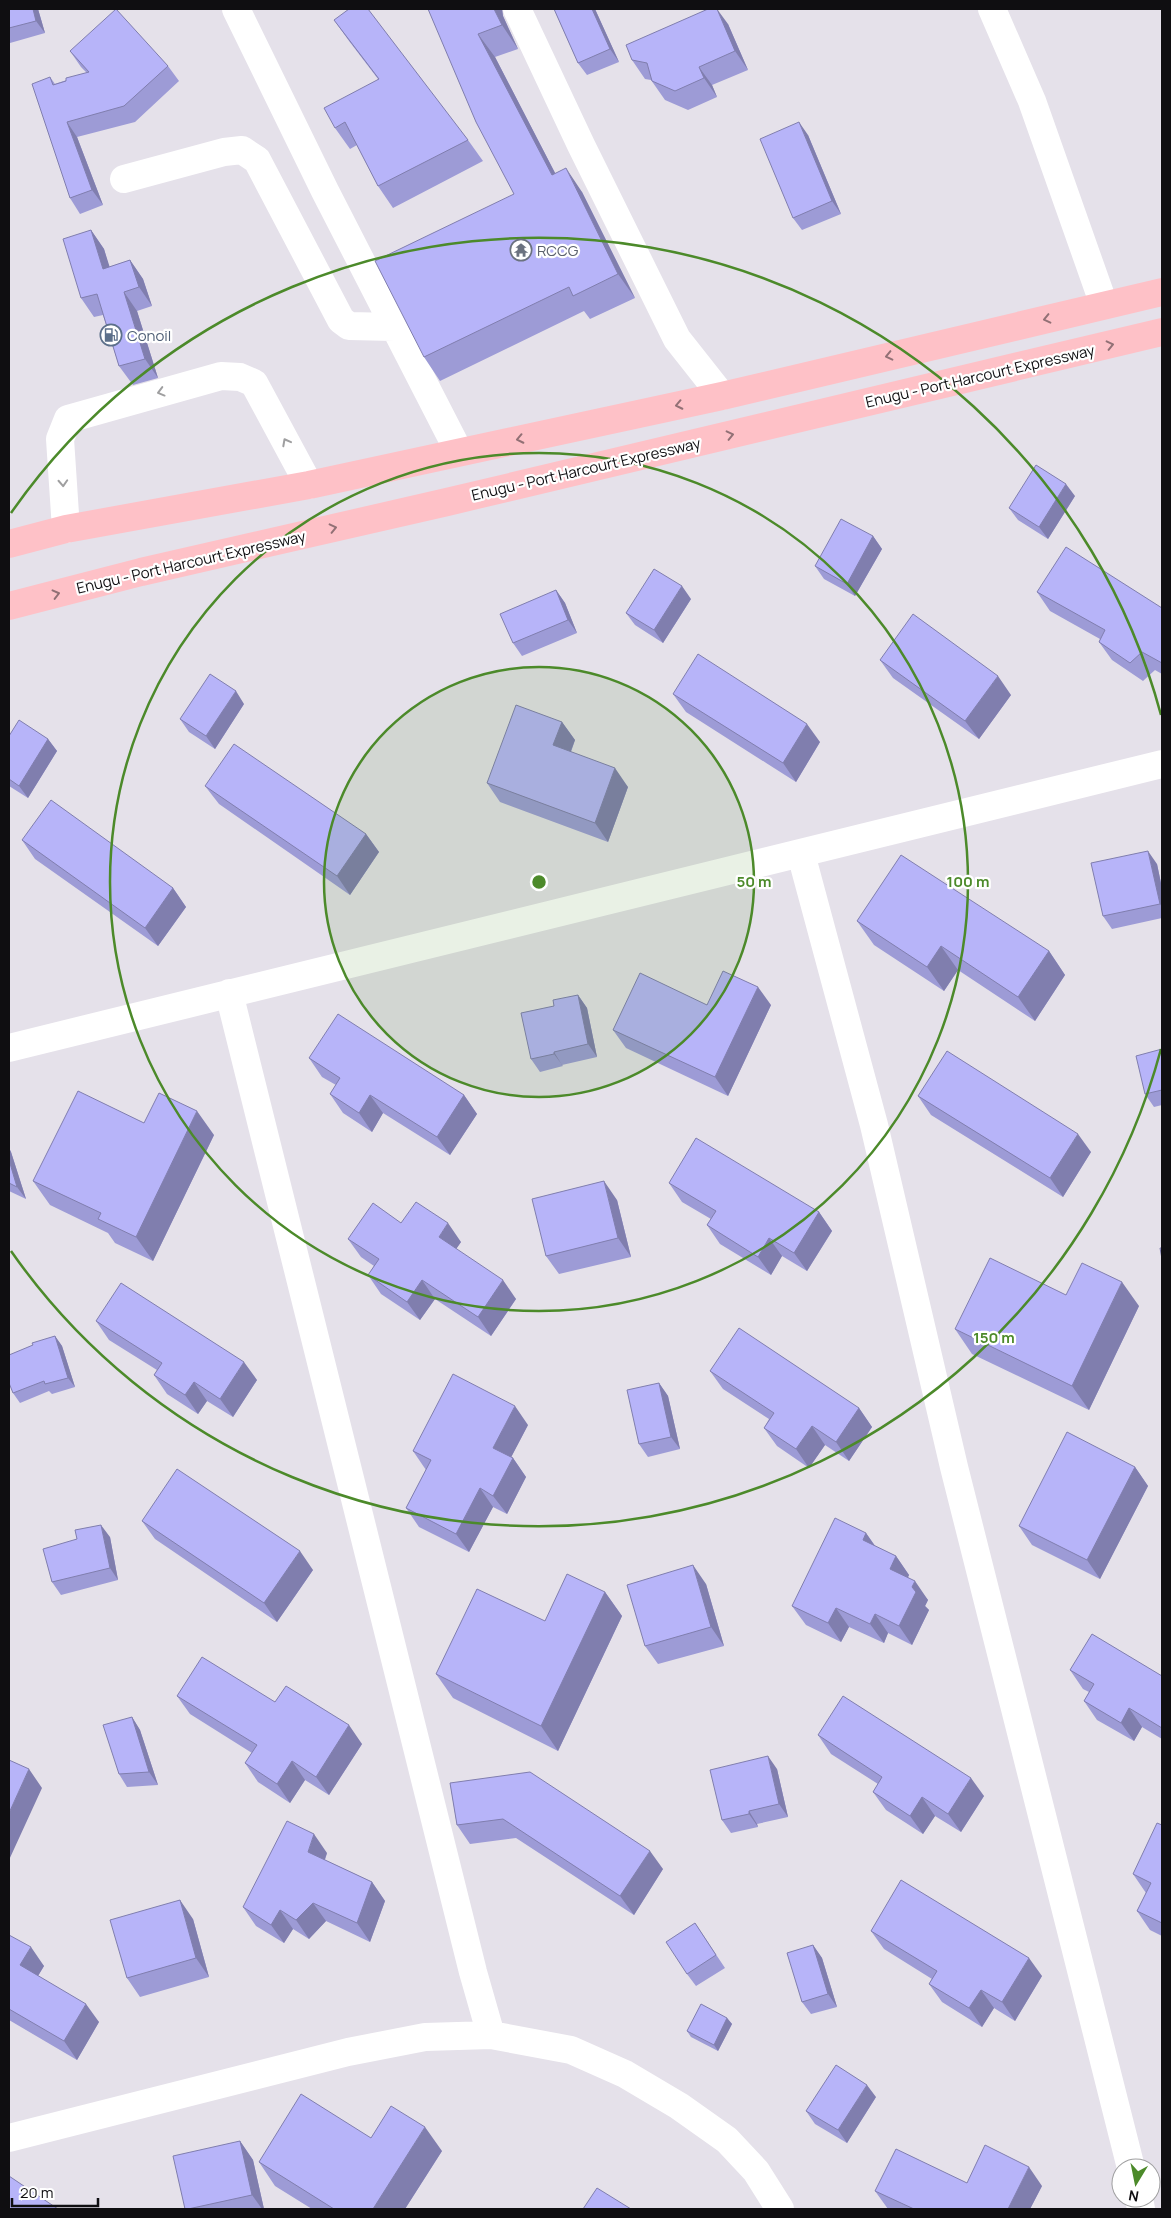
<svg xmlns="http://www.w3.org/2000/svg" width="1171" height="2218" viewBox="0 0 1171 2218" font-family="Manrope,sans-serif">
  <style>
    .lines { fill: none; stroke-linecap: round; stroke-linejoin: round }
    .minor { stroke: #fff; stroke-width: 28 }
    .highway { stroke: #fec1c7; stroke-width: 28 }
    .wall { fill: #9d9bd6 }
    .shaded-wall { fill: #807eae }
    .building { fill: #b7b4f9; stroke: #807eae }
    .oneway { stroke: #927075 }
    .oneway2 { stroke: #9f9fa0 }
    .ring { fill: none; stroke: #4c8a2a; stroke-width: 2.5 }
    .labels { text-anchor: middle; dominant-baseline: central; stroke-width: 4.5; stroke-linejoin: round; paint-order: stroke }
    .worship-label { font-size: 15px; fill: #5b616d; stroke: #fff; text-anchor: start }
    .service-label { font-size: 15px; fill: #4e5e75; stroke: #fff; text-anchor: start }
    .street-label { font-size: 15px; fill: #0f0e11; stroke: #fff }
    .centre { fill: #4c8a2a; stroke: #fff; stroke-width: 2.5 }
    .ring-label { font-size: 15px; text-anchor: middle; font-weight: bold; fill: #4c8a2a; stroke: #fff; stroke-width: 4.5; stroke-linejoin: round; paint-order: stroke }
  </style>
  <rect width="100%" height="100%" fill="#e5e1ea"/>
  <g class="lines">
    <!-- minor -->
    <path class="minor" d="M236,9L325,191L459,452
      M517,9L581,145L677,339L722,396
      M992,9L1032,101L1104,305
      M124,179L224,152L242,150L257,160L341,320L349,326L395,327
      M66,529L60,439L68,419L221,376L240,377L254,383L309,485
      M801,854L874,1125L954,1467L1131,2168
      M229,993L473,1972L491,2035
      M9,1048L1162,764
      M9,2138L348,2052L425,2037L491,2035L571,2050L625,2074L679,2106L727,2140L756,2171L780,2209
      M1139,2198L1141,2209"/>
    <!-- highway -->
    <path class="highway" d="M9,544L66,529L309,485L722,396L1162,292
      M9,606L141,572L447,502L1162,332"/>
  </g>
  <!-- wall -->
  <path class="wall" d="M9,9H38L45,33L10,43L9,41Z
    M428,9H502L503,16L518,49L495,57L555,173L582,192L635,298L590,319L584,311L440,381L424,357L514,194Z
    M554,9H595L619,62L587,75L578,63Z
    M334,20L468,140L483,161L393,208L378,186L357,145L350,149L335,128L378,79L349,41Z
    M728,24L748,70L712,85L717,97L688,110L665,100L651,80L645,79L632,60Z
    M70,51L168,66L179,81L135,122L77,137L103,205L80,214L70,198L50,77L55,84L87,73L81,67Z
    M808,135L841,214L802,230L793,218Z
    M91,230L104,249L109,267L130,260L143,279L152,306L137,311L158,378L133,385L119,366L103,315L94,317L81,298Z
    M1075,496L1048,539L1018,520L1009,508Z
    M873,536L882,549L855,596L824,579L815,566Z
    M556,590L565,603L577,633L522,656L513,643Z
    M1037,592L1162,608V674L1155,670L1143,681L1112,660L1099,642L1100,639L1050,611Z
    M691,599L663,643L635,625L626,613Z
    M880,660L1011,695L979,739L893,678Z
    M673,694L820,742L796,782L686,712Z
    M244,704L215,749L189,732L180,719Z
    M562,722L575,740L571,752L628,787L608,842L500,802L487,783Z
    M9,736L48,739L57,751L28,798L9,786Z
    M205,786L366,834L379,852L350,895L219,804Z
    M22,840L173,888L186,907L158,946L35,859Z
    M1157,864L1162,888V918L1112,929L1103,916Z
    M857,921L1049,951L1065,975L1035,1021L958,970L944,991L874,945Z
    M578,995L587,1008L597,1057L562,1065L563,1066L540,1072L531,1059L554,1006Z
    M707,1005H771L728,1096L626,1048L613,1030Z
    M1162,1049V1105L1154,1107L1145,1094Z
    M309,1058L464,1095L477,1114L450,1155L383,1113L372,1132L343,1113L330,1094L336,1085L322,1077Z
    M918,1096L1091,1152L1063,1197L931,1115Z
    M144,1123L214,1135L153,1261L115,1243L108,1233L50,1205L33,1181Z
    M9,1148L11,1152L26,1199L9,1191Z
    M669,1183L819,1212L832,1231L807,1271L782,1256L771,1275L720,1244L707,1225L711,1219L682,1202Z
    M617,1200L631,1257L559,1274L546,1256Z
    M401,1223L461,1242L456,1249L516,1299L491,1336L435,1299L420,1320L381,1294L368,1275L374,1266L361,1257L348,1239Z
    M1066,1295L1139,1306L1089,1410L972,1354L955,1329Z
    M96,1321L257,1380L233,1417L207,1401L198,1414L167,1394L154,1375L157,1370L109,1340Z
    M55,1336L62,1346L75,1387L52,1394L49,1391L20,1403L13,1393Z
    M710,1371L859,1408L872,1427L849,1461L825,1445L809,1468L777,1446L764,1428L769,1419L723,1389Z
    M659,1383L668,1396L680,1449L648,1457L639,1444Z
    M528,1425L511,1457L513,1458L526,1477L507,1514L493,1507L469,1552L419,1527L406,1508L426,1470L413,1451Z
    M1135,1467L1148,1486L1100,1579L1032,1545L1019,1526Z
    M142,1521L313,1570L277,1622L155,1539Z
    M866,1533L876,1547L896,1556L909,1575L908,1577L928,1600L925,1606L929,1610L912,1645L888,1633L884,1643L849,1627L841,1642L806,1625L792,1606Z
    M110,1537L118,1580L61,1595L52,1582Z
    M706,1584L724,1646L658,1664L645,1646Z
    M605,1592L622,1616L558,1751L453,1698L436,1674Z
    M1070,1670L1162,1676V1739L1142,1727L1134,1741L1097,1720L1084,1701L1089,1692L1083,1689Z
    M177,1696L275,1702L362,1744L329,1795L305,1780L290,1803L258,1782L245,1763L252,1753L190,1714Z
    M132,1717L140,1730L158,1785L127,1787L119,1774Z
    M818,1735L984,1796L961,1832L935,1816L923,1834L886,1810L873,1792L878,1784L831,1754Z
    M777,1769L788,1817L757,1824L758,1827L731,1833L722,1820Z
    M450,1783L663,1869L634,1915L516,1838L470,1844L457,1825Z
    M1162,1825V1936L1150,1930L1137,1911L1146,1893L1133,1874Z
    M327,1853L325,1860L372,1882L385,1901L370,1942L326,1921L309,1939L293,1929L284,1943L256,1926L243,1907Z
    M193,1919L209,1977L140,1997L127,1978Z
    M695,1923L725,1968L696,1986L687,1974Z
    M871,1931L1042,1976L1015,2021L994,2008L982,2027L942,2002L929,1984L932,1979L884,1949Z
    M9,1935L44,1966L38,1976L99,2022L77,2060L9,2020Z
    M813,1945L822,1958L837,2007L811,2014L802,2002Z
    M727,2018L732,2024L718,2051L691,2037L687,2031Z
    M876,2097L847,2143L815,2124L806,2111Z
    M371,2138L442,2151L405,2209H312L275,2186L259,2162Z
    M240,2141L253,2160L264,2209H185Z
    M967,2183L1042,2186L1030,2209H888L875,2191Z"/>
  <!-- shaded-wall -->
  <path class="shaded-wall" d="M33,9H38L45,33L36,21Z
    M494,9H502L503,16L518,49L502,25Z
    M592,9H595L619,62L610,49Z
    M717,9L728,24L748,70L735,51Z
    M478,34L495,57L568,198L552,175Z
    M699,67L712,85L717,97L704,78Z
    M67,122L77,137L103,205L92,190Z
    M799,122L808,135L841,214L832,201Z
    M566,168L582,192L635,298L618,274Z
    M91,230L104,249L116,287L103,269Z
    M130,260L143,279L152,306L139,287Z
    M124,292L137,311L158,378L145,359Z
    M1066,484L1075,496L1048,539L1039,527Z
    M873,536L882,549L855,596L847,584Z
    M682,586L691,599L663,643L654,630Z
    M556,590L565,603L577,633L568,620Z
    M998,676L1011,695L979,739L965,721Z
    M236,691L244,704L215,749L206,736Z
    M562,722L575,740L566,764L553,745Z
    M807,724L820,742L796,782L783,763Z
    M48,739L57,751L28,798L19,786Z
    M615,768L628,787L608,842L595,823Z
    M366,834L379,852L350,895L337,876Z
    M1148,851L1157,864L1162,888V907L1160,904Z
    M173,888L186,907L158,946L145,928Z
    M941,946L958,970L944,991L927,967Z
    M1049,951L1065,975L1035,1021L1018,997Z
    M758,987L771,1005L728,1096L715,1077Z
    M578,995L587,1008L597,1057L588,1044Z
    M554,1052L562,1065L563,1066L554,1054Z
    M370,1095L383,1113L372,1132L359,1113Z
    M464,1095L477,1114L450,1155L437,1137Z
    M197,1111L214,1135L153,1261L136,1237Z
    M1078,1134L1091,1152L1063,1197L1050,1178Z
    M9,1148L11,1152L26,1199L17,1187L9,1160Z
    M604,1181L617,1200L631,1257L618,1238Z
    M819,1212L832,1231L807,1271L794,1253Z
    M448,1223L461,1242L452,1255L439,1237Z
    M769,1238L782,1256L771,1275L758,1257Z
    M422,1280L435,1299L420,1320L407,1302Z
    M503,1280L516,1299L491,1336L478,1317Z
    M1122,1282L1139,1306L1089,1410L1072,1386Z
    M55,1336L62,1346L75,1387L68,1378Z
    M244,1362L257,1380L233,1417L220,1399Z
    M194,1382L207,1401L198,1414L185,1395Z
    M659,1383L668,1396L680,1449L671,1437Z
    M515,1406L528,1425L506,1467L493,1448Z
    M859,1408L872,1427L849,1461L836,1442Z
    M812,1426L825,1445L809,1468L796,1449Z
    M513,1458L526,1477L507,1514L493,1496Z
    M1135,1467L1148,1486L1100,1579L1087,1560Z
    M480,1488L493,1507L469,1552L456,1534Z
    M101,1525L110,1537L118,1580L110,1568Z
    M866,1533L879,1552L863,1540Z
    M300,1551L313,1570L277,1622L264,1603Z
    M896,1556L909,1575L903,1588L890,1569Z
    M693,1565L706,1584L724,1646L711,1627Z
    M915,1581L928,1600L925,1606L929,1610L912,1645L899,1626L912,1587Z
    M605,1592L622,1616L558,1751L541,1726Z
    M836,1608L849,1627L841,1642L828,1623Z
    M875,1614L888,1633L884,1643L870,1624Z
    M1129,1708L1142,1727L1134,1741L1121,1723Z
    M132,1717L140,1730L158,1785L149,1772Z
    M349,1725L362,1744L329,1795L316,1777Z
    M768,1756L777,1769L788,1817L779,1804Z
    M292,1761L305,1780L290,1803L277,1784Z
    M29,1769L42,1788L9,1860V1813Z
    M971,1778L984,1796L961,1832L948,1814Z
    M922,1797L935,1816L923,1834L910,1816Z
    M749,1811L757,1824L758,1827L749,1814Z
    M314,1834L327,1853L321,1870L308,1852Z
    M650,1851L663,1869L634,1915L620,1896Z
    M372,1882L385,1901L370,1942L357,1923Z
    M180,1900L193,1919L209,1977L196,1958Z
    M313,1903L326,1921L309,1939L296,1920Z
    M280,1910L293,1929L284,1943L271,1925Z
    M813,1945L822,1958L837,2007L828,1994Z
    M31,1947L44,1966L33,1984L20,1965Z
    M1029,1958L1042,1976L1015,2021L1002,2002Z
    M981,1990L994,2008L982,2027L969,2008Z
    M86,2004L99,2022L77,2060L64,2041Z
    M727,2018L732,2024L718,2051L714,2045Z
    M867,2085L876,2097L847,2143L838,2130Z
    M425,2127L442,2151L405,2209H373Z
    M240,2141L253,2160L264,2209H262L252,2195Z
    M1029,2167L1042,2186L1030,2209H1008Z"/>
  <!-- building -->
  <path class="building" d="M9,9H33L36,21L9,28Z
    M116,9L168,66L124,106L67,122L92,190L70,198L32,84L50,77L53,85L66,81V78L89,72L70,51Z
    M349,9H368L468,140L378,186L345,122L335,128L324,108L379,79L334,20Z
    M428,9H494L502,25L478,34L552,175L566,168L618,274L573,296L569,287L424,357L375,261L514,194L476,122Z
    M554,9H592L610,49L578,63Z
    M708,9H717L735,51L699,67L704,78L675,91L652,81L647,63L632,60L626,45Z
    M799,122L832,201L793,218L760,139Z
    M91,230L103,269L130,260L139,287L124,292L145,359L119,366L97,294L81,298L63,239Z
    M1036,465L1066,484L1039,527L1009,508Z
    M841,519L873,536L847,584L815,566Z
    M1066,547L1162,608V663L1142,652L1130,663L1099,642L1105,630L1037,592Z
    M654,569L682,586L654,630L626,613Z
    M556,590L568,620L513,643L500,614Z
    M913,614L998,676L965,721L880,660Z
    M698,654L807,724L783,763L673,694Z
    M210,674L236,691L206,736L180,719Z
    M516,705L562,722L553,745L615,768L595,823L487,783Z
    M19,720L48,739L19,786L9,779V736Z
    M234,744L366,834L337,876L205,786Z
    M51,800L173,888L145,928L22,840Z
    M1148,851L1160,904L1103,916L1091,863Z
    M901,855L1049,951L1018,997L941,946L927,967L857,921Z
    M723,971L758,987L715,1077L613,1030L640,973L707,1005Z
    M578,995L588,1044L554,1052V1054L531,1059L521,1013L554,1006L553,1000Z
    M338,1014L464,1095L437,1137L370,1095L359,1113L330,1094L340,1078L309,1058Z
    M1162,1049V1090L1145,1094L1136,1056Z
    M947,1051L1078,1134L1050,1178L918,1096Z
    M78,1091L144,1123L159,1093L197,1111L136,1237L98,1219L101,1213L33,1181Z
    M696,1138L819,1212L794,1253L769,1238L758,1257L707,1225L716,1211L669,1183Z
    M9,1160L17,1187L9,1183Z
    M604,1181L618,1238L546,1256L532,1199Z
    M416,1202L448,1223L439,1237L503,1280L478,1317L422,1280L407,1302L368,1275L379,1259L348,1239L373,1203L401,1223Z
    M1160,1248H1162V1259Z
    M990,1258L1066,1295L1082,1263L1122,1282L1072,1386L955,1329Z
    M121,1283L244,1362L220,1399L194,1382L185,1395L154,1375L162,1363L96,1321Z
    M739,1328L859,1408L836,1442L812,1426L796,1449L764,1428L774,1413L710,1371Z
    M55,1336L68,1378L45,1384L44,1381L13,1393L9,1383V1355L33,1345L32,1343Z
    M453,1374L515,1406L493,1448L513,1458L493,1496L480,1488L456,1534L406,1508L431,1460L413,1451Z
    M659,1383L671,1437L639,1444L627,1390Z
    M1067,1432L1135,1467L1087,1560L1019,1526Z
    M177,1469L300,1551L264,1603L142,1521Z
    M835,1518L866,1533L863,1540L896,1556L890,1569L915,1581L912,1587L916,1592L899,1626L875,1614L870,1624L836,1608L828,1623L792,1606Z
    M101,1525L110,1568L52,1582L43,1549L77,1539L75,1530Z
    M693,1565L711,1627L645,1646L627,1585Z
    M567,1574L605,1592L541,1726L436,1674L477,1589L545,1621Z
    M1092,1634L1162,1676V1728L1129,1708L1121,1723L1084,1701L1094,1684L1070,1670Z
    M202,1657L275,1702L286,1686L349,1725L316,1777L292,1761L277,1784L245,1763L257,1745L177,1696Z
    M843,1696L971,1778L948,1814L922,1797L910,1816L873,1792L882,1777L818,1735Z
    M132,1717L149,1772L119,1774L103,1725Z
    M768,1756L779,1804L749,1811V1814L722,1820L710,1770Z
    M9,1760L29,1769L9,1813Z
    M530,1772L650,1851L620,1896L503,1819L457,1825L450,1783Z
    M287,1821L314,1834L308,1852L372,1882L357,1923L313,1903L296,1920L280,1910L271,1925L243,1907Z
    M1157,1823L1162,1825V1923L1137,1911L1151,1883L1133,1874Z
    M901,1880L1029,1958L1002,2002L981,1990L969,2008L929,1984L937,1971L871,1931Z
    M180,1900L196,1958L127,1978L110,1920Z
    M695,1923L716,1955L687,1974L666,1942Z
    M9,1935L31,1947L20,1965L86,2004L64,2041L9,2009Z
    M813,1945L828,1994L802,2002L787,1953Z
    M701,2004L727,2018L714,2045L687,2031Z
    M836,2065L867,2085L838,2130L806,2111Z
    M301,2094L371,2138L391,2106L425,2127L373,2209H334L259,2162Z
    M240,2141L252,2195L188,2209H185L173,2156Z
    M985,2145L1029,2167L1008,2209H914L875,2191L896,2149L967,2183Z
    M9,2176L58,2209H9Z
    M597,2188L631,2209H583Z"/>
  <!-- one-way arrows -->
  <defs><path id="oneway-chevron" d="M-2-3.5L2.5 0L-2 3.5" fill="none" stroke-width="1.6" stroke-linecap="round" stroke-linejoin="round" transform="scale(1.25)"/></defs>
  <g class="oneway">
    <use href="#oneway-chevron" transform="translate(1047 319) rotate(167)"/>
    <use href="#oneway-chevron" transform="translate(1110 345) rotate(-13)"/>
    <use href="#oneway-chevron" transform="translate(889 356) rotate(167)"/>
    <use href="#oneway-chevron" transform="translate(679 405) rotate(168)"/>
    <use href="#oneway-chevron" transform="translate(730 435) rotate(-13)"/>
    <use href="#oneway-chevron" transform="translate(520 439) rotate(168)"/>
    <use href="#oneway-chevron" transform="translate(333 528) rotate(-13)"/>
    <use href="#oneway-chevron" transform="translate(56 594) rotate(-14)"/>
  </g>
  <g class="oneway2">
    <use href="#oneway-chevron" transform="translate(161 392) rotate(165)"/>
    <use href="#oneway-chevron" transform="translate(286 442) rotate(-118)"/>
    <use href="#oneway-chevron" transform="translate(63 483) rotate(87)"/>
  </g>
  <!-- distance rings -->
  <circle cx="539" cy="882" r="215" fill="#4c8a2a" fill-opacity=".12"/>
  <g class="ring">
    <circle cx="539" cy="882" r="215"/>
    <circle cx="539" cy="882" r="429"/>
    <path d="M1161 1049A644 644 0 0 1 11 1251M11 513A644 644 0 0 1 1161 715"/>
  </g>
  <!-- icons -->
  <defs>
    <g id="temple-ring" transform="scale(1.125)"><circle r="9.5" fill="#fff" stroke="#6b7280" stroke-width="1.5"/><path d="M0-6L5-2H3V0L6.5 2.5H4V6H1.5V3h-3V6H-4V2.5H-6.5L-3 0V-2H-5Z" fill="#6b7280"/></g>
    <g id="fuel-ring" transform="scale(1.125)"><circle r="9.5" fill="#fff" stroke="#5c6f8a" stroke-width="1.5"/><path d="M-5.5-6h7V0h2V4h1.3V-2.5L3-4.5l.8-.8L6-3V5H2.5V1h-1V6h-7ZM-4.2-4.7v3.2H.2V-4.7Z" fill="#5c6f8a"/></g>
  </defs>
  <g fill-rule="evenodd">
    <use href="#temple-ring" x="521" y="250"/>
    <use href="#fuel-ring" x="111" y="335"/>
  </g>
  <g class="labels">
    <!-- worship labels -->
    <g class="worship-label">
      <text x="537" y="250">RCCG</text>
    </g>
    <!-- service labels -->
    <g class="service-label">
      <text x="127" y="335">Conoil</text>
    </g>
    <!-- street labels -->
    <g class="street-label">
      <text transform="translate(980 376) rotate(-13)">Enugu - Port Harcourt Expressway</text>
      <text transform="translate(586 469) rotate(-13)">Enugu - Port Harcourt Expressway</text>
      <text transform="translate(191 562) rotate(-13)">Enugu - Port Harcourt Expressway</text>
    </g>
  </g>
  <circle cx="539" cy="882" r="8" class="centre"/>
  <g class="ring-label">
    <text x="754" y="887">50 m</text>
    <text x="968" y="887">100 m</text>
    <text x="994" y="1343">150 m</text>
  </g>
  <!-- border -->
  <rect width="1171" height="2218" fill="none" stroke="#0f0e11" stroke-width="20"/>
  <!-- north arrow -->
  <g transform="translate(1136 2183) rotate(190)"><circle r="24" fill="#ffffff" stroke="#9f9fa0"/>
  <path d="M0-4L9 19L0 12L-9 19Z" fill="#4c8a2a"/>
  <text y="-8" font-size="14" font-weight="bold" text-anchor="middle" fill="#0f0e11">N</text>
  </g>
  <!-- scale -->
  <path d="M12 2198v8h86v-8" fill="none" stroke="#0f0e11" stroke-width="2.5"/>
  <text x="20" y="2198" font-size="15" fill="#0f0e11" stroke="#ffffff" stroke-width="4" paint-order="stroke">20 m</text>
</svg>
